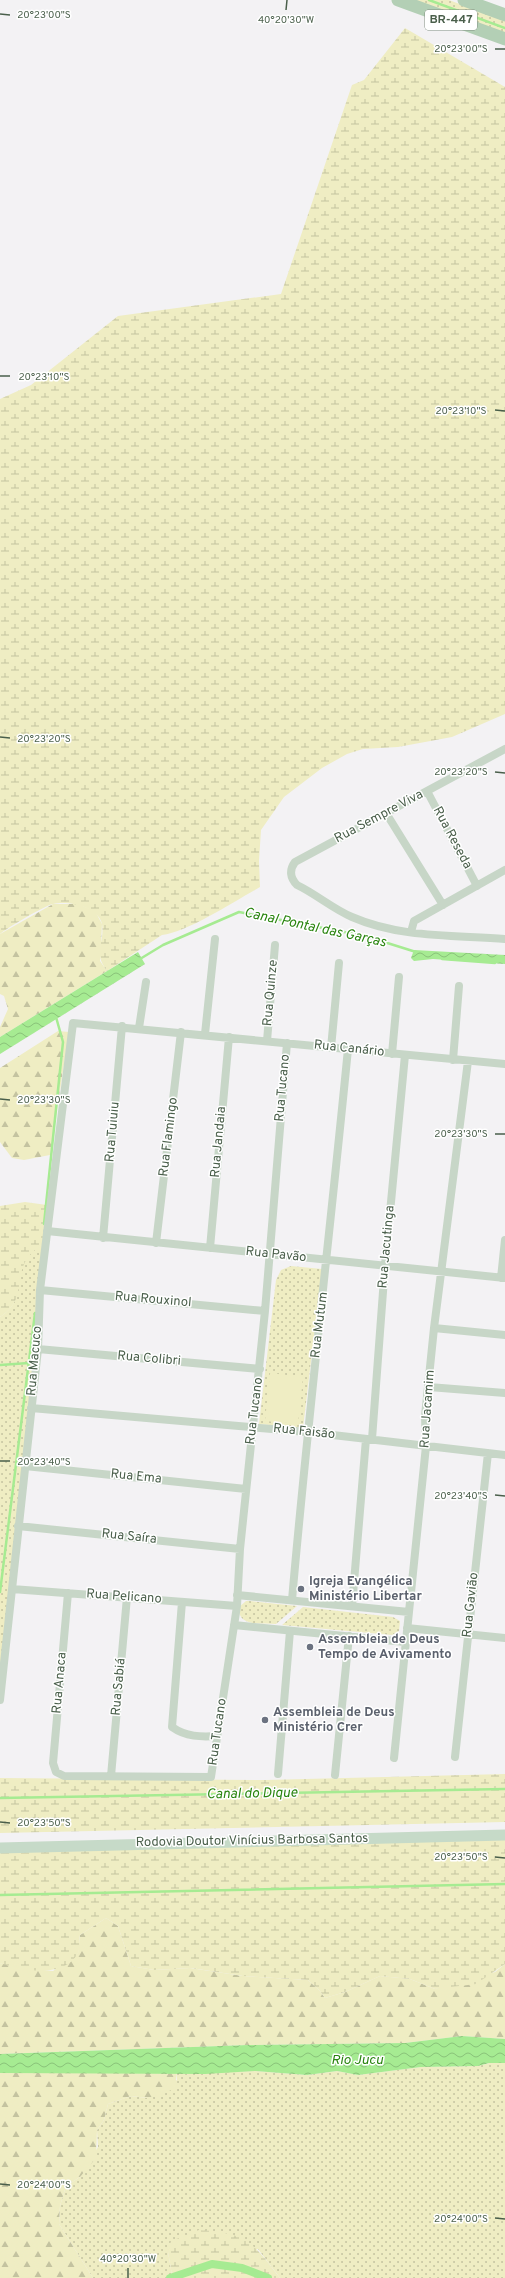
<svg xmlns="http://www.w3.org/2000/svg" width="505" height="2278" viewBox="0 0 505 2278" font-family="Overpass,sans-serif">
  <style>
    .grass { fill: url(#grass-dots) }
    .forest { fill: url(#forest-firs) }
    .wetland { fill: url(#wetland-marsh) }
    .pitch { fill: #efedc3 }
    .water { fill: url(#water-waves) }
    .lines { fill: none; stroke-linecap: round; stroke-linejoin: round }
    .stream { stroke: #a6eb92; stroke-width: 2.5 }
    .canal { stroke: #a6eb92; stroke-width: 8 }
    .street { stroke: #c7d6c7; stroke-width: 8 }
    .secondary { stroke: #c6dac8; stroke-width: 11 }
    .primary { stroke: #b3cfb5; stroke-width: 13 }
    .ticks { fill: none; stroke: #4a5f4b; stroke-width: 1.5 }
    .worship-dot { fill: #6b7280; stroke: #fff; stroke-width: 1.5 }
    .labels { text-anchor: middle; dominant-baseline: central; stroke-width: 3; stroke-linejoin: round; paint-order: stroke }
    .shield { fill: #fff; stroke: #808f81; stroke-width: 1 }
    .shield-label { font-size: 12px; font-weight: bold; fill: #4a5f4b }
    .street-label { font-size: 13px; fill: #4a5f4b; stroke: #fff }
    .worship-label { font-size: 13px; font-weight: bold; fill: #5b616d; stroke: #fff; text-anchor: start }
    .water-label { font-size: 14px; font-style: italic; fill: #2a8510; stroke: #fff }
    .ticks-label { font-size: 10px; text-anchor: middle; fill: #4a5f4b; stroke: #fff; stroke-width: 3; stroke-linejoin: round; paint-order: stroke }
  </style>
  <defs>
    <pattern id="grass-dots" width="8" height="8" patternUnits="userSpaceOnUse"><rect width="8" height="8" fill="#efedc3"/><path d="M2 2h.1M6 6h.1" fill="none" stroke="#c4c3a0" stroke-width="1.8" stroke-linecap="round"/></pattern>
    <pattern id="forest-firs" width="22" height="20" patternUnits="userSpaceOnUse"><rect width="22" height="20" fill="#efedc3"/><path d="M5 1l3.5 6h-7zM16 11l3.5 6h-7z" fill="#c4c3a0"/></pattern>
    <pattern id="wetland-marsh" width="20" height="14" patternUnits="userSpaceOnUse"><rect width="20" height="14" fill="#efedc3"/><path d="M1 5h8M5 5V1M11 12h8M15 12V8" fill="none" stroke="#c4c3a0"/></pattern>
    <pattern id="water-waves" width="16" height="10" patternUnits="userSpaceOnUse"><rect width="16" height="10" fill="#a6eb92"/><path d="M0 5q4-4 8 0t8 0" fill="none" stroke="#89c279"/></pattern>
  </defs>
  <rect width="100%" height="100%" fill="#f3f2f4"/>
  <!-- grass -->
  <path class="grass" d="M411,0H449L505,21V35Z
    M45,1243L42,1304L0,1669V1317C25,1301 13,1284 22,1264C27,1254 35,1248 45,1243Z
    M291,1266L322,1269L303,1428L259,1424L276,1280L281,1270Z
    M246,1601H250L297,1606L276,1624C262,1623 237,1627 239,1607Z
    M303,1607L393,1617L400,1621L399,1631L392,1635L282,1625Z
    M489,2063H505V2278H280L258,2249L168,2252L172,2275L170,2278H93L59,2224L60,2206L66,2186L80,2177L98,2147L97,2130L104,2120L108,2104L131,2096L147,2098L177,2080L176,2073L255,2071L307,2075L337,2071L358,2075L421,2067L478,2066Z"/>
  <!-- forest -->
  <path class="forest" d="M53,904H78L95,911L102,924L100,961L107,971L0,1037V1027L8,1009L4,996L0,994V934Z
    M58,1031L69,1032L50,1155L24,1160L12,1158L0,1142V1068Z
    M106,1918L118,1926L131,1966L154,1970L190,1968L243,1976L308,1980L320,1991L325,1998L345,1992L380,1976L410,1979L435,1989L495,1972L505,1964V2039L462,2036L405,2043L248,2045L0,2054V1963L21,1968L53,1971L78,1953L80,1935Z
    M0,2073H176V2088L157,2096L147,2098L131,2096L108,2104L104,2120L97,2130L96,2158L80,2177L66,2186L60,2206L59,2224L93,2278H0Z"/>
  <!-- wetland -->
  <path class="wetland" d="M405,28L505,87V714L452,737L398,747L363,749L347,754L322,768L284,797L261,830L259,861L260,887C235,901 188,932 162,935L107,971C92,951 105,944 102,924C99,907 68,900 53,904C44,906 7,928 0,934V399L31,385L118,316L281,294L352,85L364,80Z
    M25,1202L47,1205L45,1243C4,1266 34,1296 0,1317V1206Z
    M505,1774V1822L0,1833V1778L265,1780Z
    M505,1835V1964L476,1984L435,1989L410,1979L380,1976L345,1992L325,1998L320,1991L308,1980L243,1976L191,1968L154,1970L131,1966L118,1926L106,1918L80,1935C79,1940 80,1949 78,1953C64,1979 22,1971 0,1963V1846Z
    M199,2230C246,2233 252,2241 280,2278H170L172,2275L168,2252L171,2241Z"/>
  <!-- pitch -->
  <path class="pitch" d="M270,1373L303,1377L298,1424L265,1421Z"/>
  <!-- water -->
  <path class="water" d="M414,950L505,955V964L433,959L414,961L411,958Z
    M138,952L145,964L0,1054V1037Z
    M462,2036L505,2039V2063H489L478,2066L421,2067L358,2075L337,2071L307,2075L255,2071L205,2074L0,2073V2054L248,2045L405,2043Z"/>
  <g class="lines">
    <!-- stream -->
    <path class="stream" d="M429,0L505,28
      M140,959L163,945L239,912L365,936L416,952
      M442,959L495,963
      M44,1224L63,1042L56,1017
      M0,1365L29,1363
      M0,1592L35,1313
      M0,1798L505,1789
      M0,1895L505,1884"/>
    <!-- canal -->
    <path class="canal" d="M170,2278L212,2264L242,2268L268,2278"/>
    <!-- street -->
    <path class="street" d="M505,749L295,862C289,870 290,878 297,885C316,894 333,909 352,917C400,938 454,935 505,939
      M427,791L477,886
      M386,813L443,905
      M411,932L414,921L505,870
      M139,1028L146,982
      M205,1034L215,939
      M267,1041L275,945
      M331,1048L339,963
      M392,1054L399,977
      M453,1060L459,986
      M47,1231L505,1278
      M103,1238L122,1026
      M156,1243L181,1032
      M210,1248L229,1037
      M501,1278L505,1240
      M40,1290L265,1311
      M434,1328L505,1335
      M38,1349L260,1369
      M429,1387L505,1393
      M31,1408L307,1432L505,1455
      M372,1439L385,1265L405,1055
      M25,1466L246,1489
      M18,1526L240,1549
      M12,1589L237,1606
      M68,1593L53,1763L56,1772L64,1776L211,1777L237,1606L240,1549L265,1311L287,1043
      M237,1595L409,1612
      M292,1600C308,1416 330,1233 348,1049
      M182,1602L172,1727C186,1737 201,1737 217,1736
      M352,1606L366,1439
      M234,1625L405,1642
      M407,1628L505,1638
      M0,1700L38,1349L40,1290L73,1023L505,1064
      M455,1757L488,1453
      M394,1758L426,1446L425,1416L434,1328L468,1061
      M278,1774L290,1631
      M335,1775L349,1636
      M111,1776L127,1597"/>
    <!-- secondary -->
    <path class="secondary" d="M0,1848L505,1835"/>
    <!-- primary -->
    <path class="primary" d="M398,0L505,39
      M464,0L505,15"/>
  </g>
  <!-- ticks -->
  <path class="ticks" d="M286,10L287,0M0,14L10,15M495,49H505M0,376H10M495,410L505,411M0,737L10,738M495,772L505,773M0,1099L10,1100M495,1134H505M0,1461H10M495,1495L505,1496M0,1822L10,1823M495,1857L505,1858M0,2184L10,2185M495,2218L505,2219M128,2278V2268"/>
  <!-- markers -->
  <g class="worship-dot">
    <circle cx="301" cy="1589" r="4"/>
    <circle cx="310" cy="1647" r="4"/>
    <circle cx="265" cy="1720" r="4"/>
  </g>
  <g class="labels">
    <!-- shield labels -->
    <rect class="shield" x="425" y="10" width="52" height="20" rx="3"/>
    <g class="shield-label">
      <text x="451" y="20">BR-447</text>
    </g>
    <!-- street labels -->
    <g class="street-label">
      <text transform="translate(379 817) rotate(-28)">Rua Sempre Viva</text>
      <text transform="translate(452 838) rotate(62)">Rua Reseda</text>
      <text transform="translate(271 993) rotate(-85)">Rua Quinze</text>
      <text transform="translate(349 1049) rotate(6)">Rua Canário</text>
      <text transform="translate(283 1088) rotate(-85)">Rua Tucano</text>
      <text transform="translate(113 1132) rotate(-85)">Rua Tuiuiu</text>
      <text transform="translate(169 1137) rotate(-83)">Rua Flamingo</text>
      <text transform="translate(219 1142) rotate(-85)">Rua Jandaia</text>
      <text transform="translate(387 1247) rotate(-85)">Rua Jacutinga</text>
      <text transform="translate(276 1255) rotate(6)">Rua Pavão</text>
      <text transform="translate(153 1300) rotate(5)">Rua Rouxinol</text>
      <text transform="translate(320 1325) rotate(-83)">Rua Mutum</text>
      <text transform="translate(149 1359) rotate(5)">Rua Colibri</text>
      <text transform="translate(35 1361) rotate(-85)">Rua Macuco</text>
      <text transform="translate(428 1409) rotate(-86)">Rua Jacamim</text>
      <text transform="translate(255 1411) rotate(-83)">Rua Tucano</text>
      <text transform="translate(304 1432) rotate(6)">Rua Faisão</text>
      <text transform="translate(136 1477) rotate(6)">Rua Ema</text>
      <text transform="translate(129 1537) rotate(6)">Rua Saíra</text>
      <text transform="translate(124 1597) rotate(4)">Rua Pelicano</text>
      <text transform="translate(471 1605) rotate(-84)">Rua Gavião</text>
      <text transform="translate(60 1683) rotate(-85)">Rua Anaca</text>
      <text transform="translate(119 1687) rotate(-85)">Rua Sabiá</text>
      <text transform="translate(218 1732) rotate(-82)">Rua Tucano</text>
      <text transform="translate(252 1841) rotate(-1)">Rodovia Doutor Vinícius Barbosa Santos</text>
    </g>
    <!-- worship labels -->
    <g class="worship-label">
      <text x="309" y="1582">Igreja Evangélica<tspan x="309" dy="15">Ministério Libertar</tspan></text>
      <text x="318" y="1640">Assembleia de Deus<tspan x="318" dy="15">Tempo de Avivamento</tspan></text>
      <text x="273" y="1713">Assembleia de Deus<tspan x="273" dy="15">Ministério Crer</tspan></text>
    </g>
    <!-- water labels -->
    <g class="water-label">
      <text transform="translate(315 928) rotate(12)">Canal Pontal das Garças</text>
      <text transform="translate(252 1794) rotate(-1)">Canal do Dique</text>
      <text x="357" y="2060">Rio Jucu</text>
    </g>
  </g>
  <g class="ticks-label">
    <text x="44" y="18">20°23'00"S</text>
    <text x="286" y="23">40°20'30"W</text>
    <text x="461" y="52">20°23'00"S</text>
    <text x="44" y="380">20°23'10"S</text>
    <text x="461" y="414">20°23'10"S</text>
    <text x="44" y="742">20°23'20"S</text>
    <text x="461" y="775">20°23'20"S</text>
    <text x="44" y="1103">20°23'30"S</text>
    <text x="461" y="1137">20°23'30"S</text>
    <text x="44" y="1465">20°23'40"S</text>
    <text x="461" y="1499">20°23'40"S</text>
    <text x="44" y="1826">20°23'50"S</text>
    <text x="461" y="1860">20°23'50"S</text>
    <text x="44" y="2188">20°24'00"S</text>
    <text x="461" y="2222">20°24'00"S</text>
    <text x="128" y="2262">40°20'30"W</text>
  </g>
</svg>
